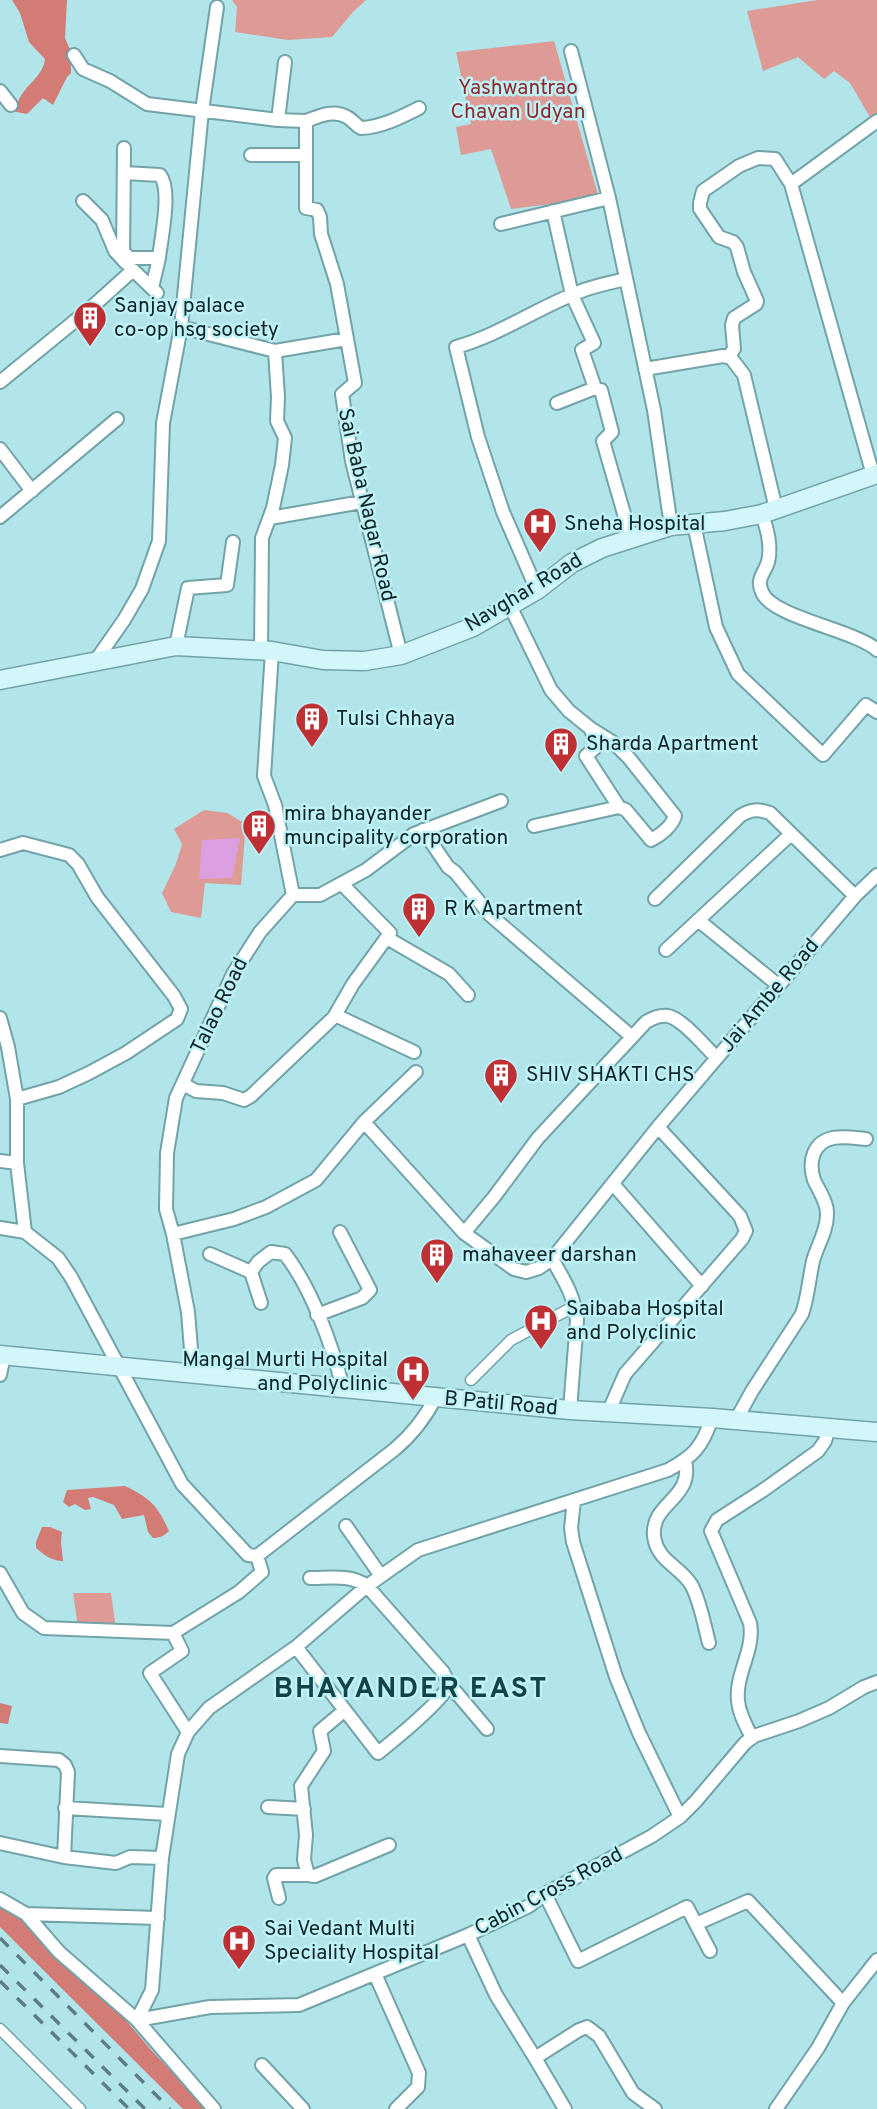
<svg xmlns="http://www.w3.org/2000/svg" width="877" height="2109" viewBox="0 0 877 2109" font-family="Overpass,sans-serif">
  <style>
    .green { fill: #de9a95 }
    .forest { fill: #d37b75 }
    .water { fill: #dca0e0 }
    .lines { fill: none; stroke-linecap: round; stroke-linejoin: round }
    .pedestrian-casing { stroke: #72a3a8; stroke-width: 13 }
    .minor-casing { stroke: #72a3a8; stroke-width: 16 }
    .secondary-casing { stroke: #72a3a8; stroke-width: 21 }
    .pedestrian { stroke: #fff; stroke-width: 10 }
    .minor { stroke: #fff; stroke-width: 12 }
    .secondary { stroke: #d3f6fa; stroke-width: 18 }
    .rail { stroke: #5c7e82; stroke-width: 3.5; stroke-dasharray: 12 12; stroke-linecap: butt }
    .labels { text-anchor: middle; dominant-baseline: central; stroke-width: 5; stroke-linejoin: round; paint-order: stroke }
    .park-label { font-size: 21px; fill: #902729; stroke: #bff2f7 }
    .poi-label { font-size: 21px; fill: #112527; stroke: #bff2f7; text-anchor: start }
    .street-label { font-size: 21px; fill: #112527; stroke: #bff2f7 }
    .district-label { font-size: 28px; font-weight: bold; letter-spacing: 2px; fill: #114348; stroke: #bff2f7 }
  </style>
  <rect width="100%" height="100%" fill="#b2e5ea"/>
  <!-- green -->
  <path class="green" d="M232,0H366L353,12L332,37L288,40L235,32L237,7Z
    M817,0H877V129L850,83L834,71L824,79L798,57L763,71L747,11Z
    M554,41L599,198L511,209L491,149L461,155L456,127L471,124L456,52Z
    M204,810L227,813L253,828L245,834L241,885L205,883L201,918L171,912L162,893L176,864L182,844L174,829Z
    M73,1593H111L116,1628L78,1627Z"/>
  <!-- forest -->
  <path class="forest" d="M12,0H67L65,38L71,52V73L67,77L53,105L43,98L27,114L6,110L17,105C22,86 43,78 45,59L29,42L20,13Z
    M125,1486C150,1498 158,1506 169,1531C164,1536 160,1538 153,1538L148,1532L144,1515L122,1519L114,1505L93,1497L88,1498L91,1509L85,1510L75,1504L69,1507L63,1502L67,1490Z
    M42,1527H50L62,1532L61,1542L63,1561C52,1561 44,1555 36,1548V1542Z
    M0,1703L12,1706L8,1724L0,1723Z
    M0,1899L118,2011L152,2051L207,2109H183L0,1927Z"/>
  <!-- water -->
  <path class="water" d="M240,838L232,878L199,879L202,840Z"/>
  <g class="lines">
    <!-- pedestrian casing -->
    <g class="pedestrian-casing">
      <path id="pedestrian" d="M471,1380L511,1340L575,1306
        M0,2029L80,2109"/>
    </g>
    <!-- minor casing -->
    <g class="minor-casing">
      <path id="minor" d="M571,51L609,198
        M74,55L83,69L110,81L147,104L278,120L306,121V208L317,210L320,217L321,234L337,284L355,383L342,394L352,461L401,655
        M0,91L11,105
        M278,120L285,62
        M306,121C319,116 334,109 347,117C353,120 355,125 361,128C382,127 401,117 419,108
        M251,155H306
        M791,184L877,121
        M83,201L102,220L115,251L126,263
        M553,211L572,295L594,343L582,350L595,388L557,403
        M501,224L609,198L654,410L671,526
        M123,252L130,258H159C161,238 172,190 160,175L124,173
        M123,260L124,148
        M152,288L159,258
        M181,327L275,351L347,339
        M728,357L734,349L732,325L734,318L756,304L757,301L744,272L737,247L733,242L719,237L700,209V203L703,191L739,166L758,158L775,159L791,184L873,475
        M645,369L723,356L731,358L744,375L776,509
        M0,382L92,307L133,270L157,293
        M595,388L601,390L612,432L603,441L631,538
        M0,449L32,491
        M762,514C767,529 772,546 768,562C764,574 756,579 762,592C771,617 855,630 877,650
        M0,517L117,419
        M270,518L362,502
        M694,524L716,627L738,674L823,755L866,705L877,712
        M537,590L503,512L478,437L456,347C502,334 540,306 584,290C598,285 613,282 626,279
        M510,606L551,690L569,711L590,728L598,745L586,756L619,807L626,810L651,840C661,835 672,826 675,816L629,758L614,743L590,728
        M176,646L188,588L227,585L233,542
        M261,651L262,538L273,508L282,465L285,438L277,421L278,397L275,351
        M94,663L124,620L142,589L159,541L163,423L181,327L202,111L217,7
        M534,826L619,807
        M423,830L448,867L455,872L490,915L631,1036
        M0,850L23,843L69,855L78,864L97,897L174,996L181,1009L177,1019L126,1053L89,1073L59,1087L17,1099
        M293,895H320L366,870L414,834L501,801
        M655,899L740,816C751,809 758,809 770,813L855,896
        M698,920L778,985
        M387,938L449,974L468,995
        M666,950L791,834
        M335,1015L414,1052
        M0,1018L8,1047L17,1099V1163L25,1232L58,1258L71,1277L182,1484L248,1555L257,1556L395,1449C413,1434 425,1418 436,1397
        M416,1072L364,1122L464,1233L514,1269L526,1272L539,1268L552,1259C564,1280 574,1295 577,1320L570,1410
        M183,1084L196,1091L223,1093L244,1100L251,1096L334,1017L353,984L390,933L342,884
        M0,1161L17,1163
        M613,1184L702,1286
        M0,1228L25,1232
        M464,1233L494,1197L538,1138L646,1022C653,1018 659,1015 668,1016C683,1019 705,1047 717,1058
        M173,1234L234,1219L266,1207L316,1180L364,1122
        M210,1254L251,1272
        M552,1259L658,1127
        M261,1303L251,1272L258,1262L271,1252L285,1254C312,1289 332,1345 343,1388
        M317,1315L362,1298L370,1290L340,1232
        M193,1374L188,1312L173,1234L166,1209L167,1153L176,1098L233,974L260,932L293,895L275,805L264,776L272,651
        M0,1375L4,1355
        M608,1413L625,1374L742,1239L746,1231L740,1216L658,1127L855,896L877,875
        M736,1420L752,1391L802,1314C808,1297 809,1279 813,1261C817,1246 827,1231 827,1215C828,1203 819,1191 814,1180C808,1162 813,1142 833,1138C843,1136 856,1138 866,1139
        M685,1461C694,1499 651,1502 654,1536C657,1562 682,1567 692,1586C701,1604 704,1624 709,1643
        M574,1500L571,1528L573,1542L616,1677L639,1733L680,1817
        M346,1526L381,1576
        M0,1573L23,1613L44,1628L173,1633
        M296,1647L378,1753C393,1741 445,1699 449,1684L443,1672L367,1586C351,1574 329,1578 310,1578
        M449,1684L487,1729
        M345,1710L320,1731L324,1751L301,1786L306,1835L304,1860L308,1875L315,1876L389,1845
        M188,1732L150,1673L182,1651L173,1633L239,1592L262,1572L257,1556
        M752,1738C746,1725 739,1714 738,1701C735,1674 755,1650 750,1623L711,1531L717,1520L762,1491L818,1451L825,1441L829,1428
        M0,1756L59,1760L65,1765L68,1772L64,1857L0,1843
        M268,1807L304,1809
        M65,1808L167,1814
        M64,1857L116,1863L130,1857L162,1858
        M545,1894L578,1961L687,1907L710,1951
        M279,1898L274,1878L276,1875H308
        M0,1899L26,1914L158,1918
        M26,1914L59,1952L137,2020L214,2109
        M696,1924L748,1901L843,2003
        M468,1935L496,1995L535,2058L579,2030L587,2027L599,2036L633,2093L655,2109
        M375,1974L419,2073L418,2087L396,2109
        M137,2020L152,1990L162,1858L178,1754L188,1732L209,1708L296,1647L367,1586L418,1550L668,1470C694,1456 702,1447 712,1418
        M137,2020L210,2007L299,2005L468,1935L529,1906L545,1894L652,1836L680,1817L696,1801L745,1743L754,1736L799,1721L829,1708L864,1687L877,1682
        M535,2058L565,2109
        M262,2065L303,2109
        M776,2109L818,2048L843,2003L877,1960"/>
    </g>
    <!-- secondary casing -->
    <g class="secondary-casing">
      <path id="secondary" d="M0,680L176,646L272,651L323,660L365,661L401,655L473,627L537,590L572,563L602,548L671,526L725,521L762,514L877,474
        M0,1355L570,1410L712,1418L877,1432"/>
    </g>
    <!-- pedestrian -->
    <use href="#pedestrian" class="pedestrian"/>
    <!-- minor -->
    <use href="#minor" class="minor"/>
    <!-- secondary -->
    <use href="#secondary" class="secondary"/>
    <!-- rail -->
    <path class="rail" d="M0,1938L170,2109
      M0,1965L145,2109
      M0,1981L129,2109"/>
  </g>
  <!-- icons -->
  <defs>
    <g id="building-pin" transform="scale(1.75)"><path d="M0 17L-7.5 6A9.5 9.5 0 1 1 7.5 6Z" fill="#bf3034" stroke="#bff2f7"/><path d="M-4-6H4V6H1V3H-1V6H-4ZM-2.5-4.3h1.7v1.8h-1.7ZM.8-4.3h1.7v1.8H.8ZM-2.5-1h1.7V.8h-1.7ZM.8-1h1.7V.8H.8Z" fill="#fff"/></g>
    <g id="hospital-pin" transform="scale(1.75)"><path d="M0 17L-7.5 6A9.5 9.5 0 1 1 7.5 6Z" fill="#bf3034" stroke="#bff2f7"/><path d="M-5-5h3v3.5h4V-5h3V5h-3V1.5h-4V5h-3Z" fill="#fff"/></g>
  </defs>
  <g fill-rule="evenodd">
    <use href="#building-pin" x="90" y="318"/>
    <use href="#hospital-pin" x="540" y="524"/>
    <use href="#building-pin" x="312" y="719"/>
    <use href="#building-pin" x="561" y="744"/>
    <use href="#building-pin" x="259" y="826"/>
    <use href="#building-pin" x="419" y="909"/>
    <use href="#building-pin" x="501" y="1075"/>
    <use href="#building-pin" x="437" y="1255"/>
    <use href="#hospital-pin" x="541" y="1321"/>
    <use href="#hospital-pin" x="413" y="1372"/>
    <use href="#hospital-pin" x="239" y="1941"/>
  </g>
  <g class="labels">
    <!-- park labels -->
    <g class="park-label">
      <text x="518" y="88">Yashwantrao<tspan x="518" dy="24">Chavan Udyan</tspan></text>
    </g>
    <!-- poi labels -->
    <g class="poi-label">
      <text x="114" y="306">Sanjay palace<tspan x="114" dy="24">co-op hsg society</tspan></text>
      <text x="564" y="524">Sneha Hospital</text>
      <text x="336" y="719">Tulsi Chhaya</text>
      <text x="586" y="744">Sharda Apartment</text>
      <text x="284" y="814">mira bhayander<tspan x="284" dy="24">muncipality corporation</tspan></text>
      <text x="444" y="909">R K Apartment</text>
      <text x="526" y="1075">SHIV SHAKTI CHS</text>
      <text x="462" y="1255">mahaveer darshan</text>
      <text x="566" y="1309">Saibaba Hospital<tspan x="566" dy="24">and Polyclinic</tspan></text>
      <text x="388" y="1360" text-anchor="end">Mangal Murti Hospital<tspan x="388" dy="24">and Polyclinic</tspan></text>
      <text x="264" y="1929">Sai Vedant Multi<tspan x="264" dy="24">Speciality Hospital</tspan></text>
    </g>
    <!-- street labels -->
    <g class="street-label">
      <text transform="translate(366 505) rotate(77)">Sai Baba Nagar Road</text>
      <text transform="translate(524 593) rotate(-31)">Navghar Road</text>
      <text transform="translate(770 996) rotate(-50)">Jai Ambe Road</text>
      <text transform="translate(220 1006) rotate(-64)">Talao Road</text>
      <text transform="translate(501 1404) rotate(5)">B Patil Road</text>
      <text transform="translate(549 1892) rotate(-28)">Cabin Cross Road</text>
    </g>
    <!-- district labels -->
    <g class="district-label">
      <text x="411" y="1690">BHAYANDER EAST</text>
    </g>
  </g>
</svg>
